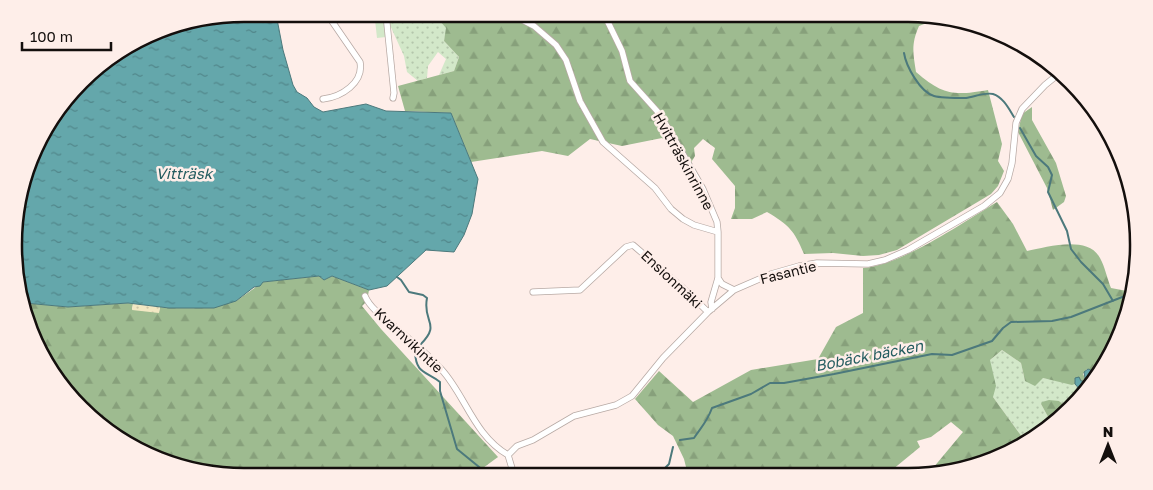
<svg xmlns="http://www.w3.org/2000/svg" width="1153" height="490" viewBox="0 0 1153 490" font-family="'Golos Text',sans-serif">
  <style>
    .grass { fill: url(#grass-dots) }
    .forest { fill: url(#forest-firs) }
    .sand { fill: url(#sand-dots) }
    .park { fill: #d3e8c9 }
    .water { fill: url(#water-ripples); stroke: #4c797c }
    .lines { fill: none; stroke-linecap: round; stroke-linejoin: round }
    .stream { stroke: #4c797c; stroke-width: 2 }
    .minor-casing { stroke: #b7a9a4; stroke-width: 7 }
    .minor { stroke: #fff; stroke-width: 5.5 }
    .labels { text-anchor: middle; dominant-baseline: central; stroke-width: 5; stroke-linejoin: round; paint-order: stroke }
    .street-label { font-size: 14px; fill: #140f0d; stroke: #feeee9 }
    .water-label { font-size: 15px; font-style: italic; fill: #245c60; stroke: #feeee9 }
    .rim { fill: none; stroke: #140f0d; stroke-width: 2.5 }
  </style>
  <defs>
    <pattern id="grass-dots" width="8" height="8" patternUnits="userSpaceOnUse" patternTransform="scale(1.25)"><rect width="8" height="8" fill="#d3e8c9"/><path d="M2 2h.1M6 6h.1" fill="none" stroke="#b4c6ab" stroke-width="1.8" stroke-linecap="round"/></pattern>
    <pattern id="forest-firs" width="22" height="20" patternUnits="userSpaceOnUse" patternTransform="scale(1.25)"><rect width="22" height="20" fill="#9ebb90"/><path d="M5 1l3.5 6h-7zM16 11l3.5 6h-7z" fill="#87a07b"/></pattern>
    <pattern id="sand-dots" width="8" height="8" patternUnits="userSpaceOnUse" patternTransform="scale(1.25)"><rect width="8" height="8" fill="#f2e8c3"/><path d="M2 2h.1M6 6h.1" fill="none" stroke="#cfc6a6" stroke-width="1.8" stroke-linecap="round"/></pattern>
    <pattern id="water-ripples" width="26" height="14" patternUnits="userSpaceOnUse" patternTransform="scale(1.25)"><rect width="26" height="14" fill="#64a7ab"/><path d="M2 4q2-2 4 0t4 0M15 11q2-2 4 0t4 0" fill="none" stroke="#51868a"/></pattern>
  </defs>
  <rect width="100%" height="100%" fill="#feeee9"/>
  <!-- grass -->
  <path class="grass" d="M388,14H434L447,28L444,41L459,57L454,71L439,75L446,59L438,52L428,66L427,78L418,81L407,72L404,56L389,23Z
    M1002,350L1021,363L1025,381L1043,378L1075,384L1083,393L1069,409L1059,401L1041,404L1052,424L1025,441L993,397L989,361Z"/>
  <!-- forest -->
  <path class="forest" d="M434,14H459L461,16L463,14H908L937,19L919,26C911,44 913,53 916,72C943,95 953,96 988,90L1002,144L998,161L1004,171L998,186L991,194L897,250L879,255L863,256L833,253L804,254C794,230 789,225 767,212L752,219H731L735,208V186L712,159L715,148L703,139L694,148L695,156L684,174L671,147L662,138L622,146L590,139L568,156L542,151L471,162L451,113L405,111L398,86L454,71L459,57L444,41L446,28Z
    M1032,107V120L1056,163L1066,196L1064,202L1053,210L1047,188L1018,132L1022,114Z
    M997,202L1013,224L1027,251C1047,247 1088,235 1100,258C1105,267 1107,278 1111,288L1127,291L1131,289L1127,320L1104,365L1093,371L1087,369L1083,374L1085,378L1084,381H1075V384L1072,385L1043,378L1035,386L1025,381L1021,363L1002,350L990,360L996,386L993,397L1025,441L997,459L938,474H928L963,432L951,422L931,437L917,441L920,447L892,470L894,474L688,475L684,459L673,436L658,425L635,399L659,371L693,402L751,370L818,359L836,327L863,313V268C902,265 962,223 997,202Z
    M319,276L324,280L332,276L369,290L367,301L362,306L381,329L498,457L472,476H245L170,464L93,419L45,360L25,303L68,307L128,303L133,304L132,309L159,312L160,307L169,308L236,301L263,282Z
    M1049,400L1059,401L1069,409L1060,419L1052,424L1041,404L1042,402Z"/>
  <!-- sand -->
  <path class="sand" d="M133,304L160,307L159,313L132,310Z"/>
  <!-- park -->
  <path class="park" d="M384,19L386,37L377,38L375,20Z"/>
  <!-- water -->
  <path class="water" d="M245,14H276L283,50L293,85L297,92L307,98L314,107L323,112L366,104L386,111L451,113L478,179L472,214L464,235L454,252L426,250L387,286L369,290L332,276L324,280L319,276L263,282L260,286L254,287L236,301L214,308H169L128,303L68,307L25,303L16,275L18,200L45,130L93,71L170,26Z
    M1088,369L1093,371L1095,380L1084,384L1083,389H1087L1083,393L1075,384V378L1079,377L1081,381H1084L1085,378L1084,372Z"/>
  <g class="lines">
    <!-- stream -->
    <path class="stream" d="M904,53C906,66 920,92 934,96C941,98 959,98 966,98C974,97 985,92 993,94C1003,97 1009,109 1014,117
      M1020,128L1036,156L1048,167L1052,175L1048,192L1067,231L1071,249L1081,262L1103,284L1113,301
      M397,277L401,280L409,292L423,295L427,298C422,323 442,323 420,345
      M415,352C416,374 426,371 440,382V391L457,449L484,471
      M680,440L694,438C702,426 707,422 712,408L751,394L770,383H784L834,374L932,354L952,355L992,341L1003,328L1011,322L1052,321L1071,317L1130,294
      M658,475L669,464L673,447"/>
    <!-- minor casing -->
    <g class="minor-casing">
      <path id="minor" d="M386,14L394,93L393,98
        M511,14L534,26L556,45L566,60L580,101L603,142L655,188L671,209L683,219L694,225L718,232V278L711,302L712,309
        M604,14L622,51L630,81L657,111L668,128L703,189L717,222L718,232
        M323,99C341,97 364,83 360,62L327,14
        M718,278L722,284L734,290
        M533,292L580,290L626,247L633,245L684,289L708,312
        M365,296C370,308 384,318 394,326C410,340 428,354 442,370C466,397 474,435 508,455
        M508,455L517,446L533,440L574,416L616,405L632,396L663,358L708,312L734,290L771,274L799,266L817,263L868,264L885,260L908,250L984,206L1000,193L1008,179L1012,163L1016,123L1022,109L1045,85L1061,72
        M508,455L514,475
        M464,476L512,470"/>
    </g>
    <!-- minor -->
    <use href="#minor" class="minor"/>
  </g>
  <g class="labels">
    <!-- street labels -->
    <g class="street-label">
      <text transform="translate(684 161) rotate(61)">Hvitträskinrinne</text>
      <text transform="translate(788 272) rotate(-14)">Fasantie</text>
      <text transform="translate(672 279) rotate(43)">Ensionmäki</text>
      <text transform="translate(409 340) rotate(43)">Kvarnvikintie</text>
    </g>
    <!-- water labels -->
    <g class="water-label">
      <text x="184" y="173">Vitträsk</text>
      <text transform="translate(869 355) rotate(-11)">Bobäck bäcken</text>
    </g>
  </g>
  <!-- crop -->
  <path d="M0 0H1153V490H0ZM244 22H908A222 222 0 0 1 1130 244V246A222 222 0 0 1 908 468H244A222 222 0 0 1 22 246V244A222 222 0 0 1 244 22Z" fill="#feeee9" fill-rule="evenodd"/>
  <path class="rim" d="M244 22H908A222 222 0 0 1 1130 244V246A222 222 0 0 1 908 468H244A222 222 0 0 1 22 246V244A222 222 0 0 1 244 22Z"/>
  <!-- north arrow -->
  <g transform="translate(1108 445)" stroke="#feeee9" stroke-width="4" paint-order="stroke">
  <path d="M0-4L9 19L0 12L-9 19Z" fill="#140f0d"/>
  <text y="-8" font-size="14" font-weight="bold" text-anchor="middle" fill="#140f0d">N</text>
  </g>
  <!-- scale -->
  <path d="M22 42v8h89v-8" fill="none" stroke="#140f0d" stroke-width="2.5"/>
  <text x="30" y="42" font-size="15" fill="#140f0d" stroke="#feeee9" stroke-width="4" paint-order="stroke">100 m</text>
</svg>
